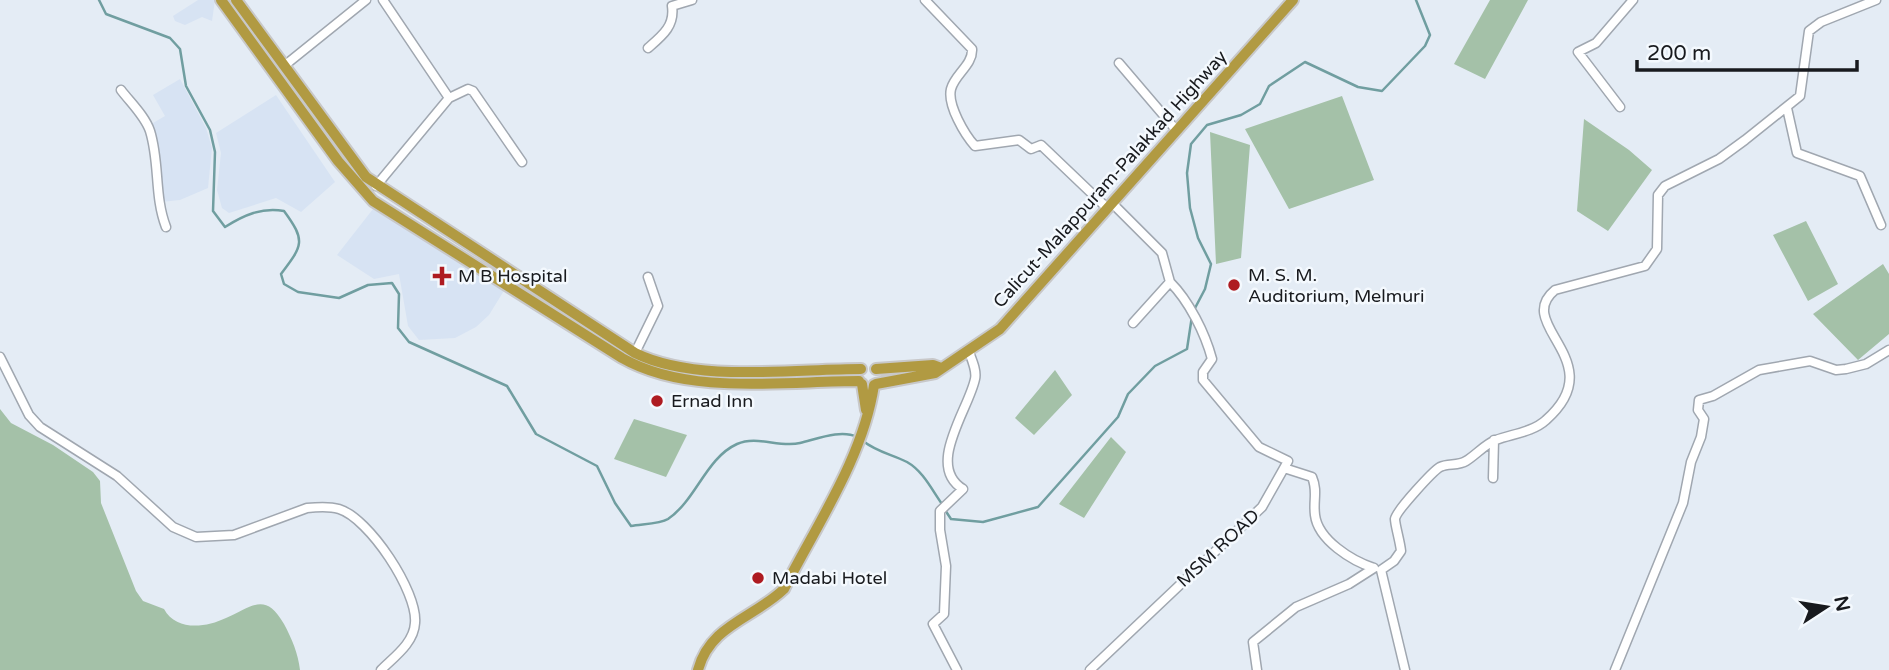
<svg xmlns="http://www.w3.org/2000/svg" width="1889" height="670" viewBox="0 0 1889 670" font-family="'Varela Round',sans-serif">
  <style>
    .built { fill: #d7e3f3 }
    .green { fill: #a4c1a8 }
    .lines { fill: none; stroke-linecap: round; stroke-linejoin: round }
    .stream { stroke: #709ea0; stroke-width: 2.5 }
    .minor-casing { stroke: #a0a7b0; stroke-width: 11 }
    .highway-casing { stroke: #c8c8c9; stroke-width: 14 }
    .minor { stroke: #fff; stroke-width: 8 }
    .highway { stroke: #b19a42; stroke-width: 10 }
    .poi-dot { fill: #ae1b21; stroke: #f4f9fe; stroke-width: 2.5 }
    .labels { text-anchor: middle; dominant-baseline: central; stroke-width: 5; stroke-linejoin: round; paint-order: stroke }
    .street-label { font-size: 18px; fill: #181a1e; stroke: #f4f9fe }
    .poi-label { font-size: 18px; fill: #181a1e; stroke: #f4f9fe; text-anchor: start }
  </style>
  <rect width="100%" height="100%" fill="#e4ecf5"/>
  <!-- built -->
  <path class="built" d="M198,0H215L212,21L202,17L185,25L175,21L173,16Z
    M180,79L206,128L212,148L208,188L180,200L161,202L160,163L153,123L165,116L153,95Z
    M276,95L335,182L301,212L276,198L229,213L222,208L217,190L221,153L216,133Z
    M373,209L505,289L489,315L476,327L455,338L419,340L408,326L399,274L374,279L337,255Z"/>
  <!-- green -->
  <path class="green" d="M1490,0H1528L1485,79L1454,64Z
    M1342,96L1374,180L1289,209L1245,129Z
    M1584,119L1629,150L1652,170L1608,231L1577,211Z
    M1210,132L1250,145L1241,258L1216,264Z
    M1806,221L1838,284L1808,301L1773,235Z
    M1883,264L1889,274V334L1858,360L1813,314Z
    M1055,370L1072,395L1034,435L1015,418Z
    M0,409L11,423L53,445L93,472L100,481L101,503L136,591L143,601L164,609C176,631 205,628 226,618C252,607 265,591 284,624C292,639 298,653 300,670H0Z
    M634,419L687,435L666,477L614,459Z
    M1111,437L1126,452L1084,518L1059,504Z"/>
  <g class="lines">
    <!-- stream -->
    <path class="stream" d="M99,0L106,14L170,38L180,49L186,86L210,130L215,152L213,211L225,227C244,215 262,207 284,211C306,241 303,245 281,274L284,284L298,292L339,298L368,285L392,283L399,294L398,328L409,342L507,386L536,434L597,466L615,503L631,526C642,524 660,524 668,519C696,500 706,458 737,444C757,435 779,448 800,443C817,439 841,429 857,437
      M1194,310L1205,289L1211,264L1198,238L1190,208L1187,173L1191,144L1207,125L1241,115L1260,104L1269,86L1305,62L1358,87L1382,91L1425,46L1430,35L1416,0
      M863,441C877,452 891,454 907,462C923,471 932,490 942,504
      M945,510L951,519L983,522L1038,507L1118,417L1128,394L1155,366L1187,349L1192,316"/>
    <!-- minor casing -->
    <g class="minor-casing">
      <path id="minor" d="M383,0L449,98
        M925,0L972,49C973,65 955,74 951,89C947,105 965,135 975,146L1019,140L1031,149L1041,145L1107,208
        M648,48C662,36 675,26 672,6L692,0
        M1119,63L1177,131
        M284,66L366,0
        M121,90C130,102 145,116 150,131C160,163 154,196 166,227
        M1620,107L1578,52L1596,43L1633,0
        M1787,108L1797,153L1860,176L1881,225
        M376,186L449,98L468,89L473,91L522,162
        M1112,203L1162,253L1170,282L1133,323
        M635,353L658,306L648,277
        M0,357L29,415L40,427L117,476L173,527L196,537L234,535L307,508C317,507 329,506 339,509C369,518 418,592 415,623C414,643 394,657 381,670
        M1284,468L1312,477C1318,491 1313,500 1315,515C1318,540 1352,561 1374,568
        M1493,478L1494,440
        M957,670L933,624L944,614L946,566L940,530V511L963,489C925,466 969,409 975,379C977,371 972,360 969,352
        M1090,670L1262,507L1288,461L1259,447L1203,380V372L1212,359C1205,333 1189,301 1170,282
        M1257,670L1253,642L1296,607L1349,584L1374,568
        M1405,670L1381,570L1394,561L1401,551C1400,541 1395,525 1395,519C1396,511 1433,471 1440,467C1448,463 1458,466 1466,461C1476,455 1485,444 1496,440C1512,434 1533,432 1546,420C1613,361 1512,325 1555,290L1645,266L1657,249L1658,195L1665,186L1719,159L1745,140L1800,96L1809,31L1821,22L1876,0
        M1615,670L1683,503L1691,462L1701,437L1704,419L1698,410L1699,400L1713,396L1759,370L1810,361L1836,370L1846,369L1866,364L1889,350"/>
    </g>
    <!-- highway casing -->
    <g class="highway-casing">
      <path id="highway" d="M221,0L338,161L373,201L622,358C688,396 785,381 859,381
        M236,0L366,177L635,353C696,383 793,369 861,369
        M876,369L933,365L941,368
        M862,384L866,410
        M876,384L935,373L1000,329L1293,0
        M698,670C710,625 754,618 784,589C817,524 863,458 874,385"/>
    </g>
    <!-- minor -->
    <use href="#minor" class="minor"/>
    <!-- highway -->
    <use href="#highway" class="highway"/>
  </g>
  <!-- markers -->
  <g class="poi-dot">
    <path d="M438.5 265.5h7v7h7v7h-7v7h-7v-7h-7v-7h7z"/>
    <circle cx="1234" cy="285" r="7"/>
    <circle cx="657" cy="401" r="7"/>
    <circle cx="758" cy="578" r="7"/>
  </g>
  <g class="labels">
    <!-- street labels -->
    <g class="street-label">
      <text transform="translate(1110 179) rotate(-48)">Calicut-Malappuram-Palakkad Highway</text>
      <text transform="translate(1218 548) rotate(-43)">MSM ROAD</text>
    </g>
    <!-- poi labels -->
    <g class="poi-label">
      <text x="1248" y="275">M. S. M.<tspan x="1248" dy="21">Auditorium, Melmuri</tspan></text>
      <text x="458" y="276">M B Hospital</text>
      <text x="671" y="401">Ernad Inn</text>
      <text x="772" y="578">Madabi Hotel</text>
    </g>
  </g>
  <!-- north arrow -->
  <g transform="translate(1826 607) rotate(78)" stroke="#f4f9fe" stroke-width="5" paint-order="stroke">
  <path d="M0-5L12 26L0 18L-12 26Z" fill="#181a1e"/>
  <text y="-10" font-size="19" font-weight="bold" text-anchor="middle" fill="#181a1e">N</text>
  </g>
  <!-- scale -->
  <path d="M1637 60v10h220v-10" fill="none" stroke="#181a1e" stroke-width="3.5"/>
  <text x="1647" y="60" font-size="21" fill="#181a1e" stroke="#f4f9fe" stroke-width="5" paint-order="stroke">200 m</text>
</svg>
